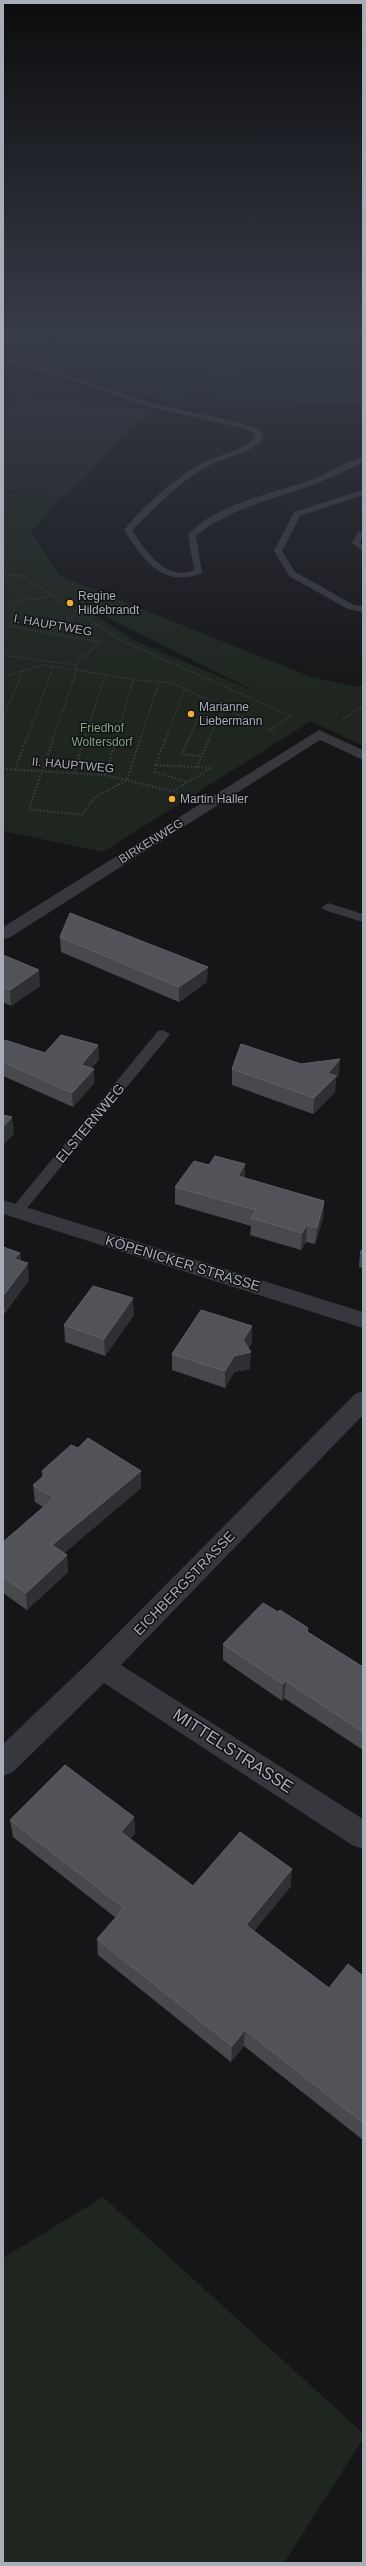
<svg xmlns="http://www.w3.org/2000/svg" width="366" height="2566" viewBox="0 0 366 2566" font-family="Helvetica,sans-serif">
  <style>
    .built { fill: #222225 }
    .green { fill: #1e261f; fill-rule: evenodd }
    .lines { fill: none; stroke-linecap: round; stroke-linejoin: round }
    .path-far2 { stroke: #3d3f44; stroke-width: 1; stroke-dasharray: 1 1.5; stroke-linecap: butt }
    .path-far1 { stroke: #3d3f44; stroke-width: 1.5; stroke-dasharray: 1 1.5; stroke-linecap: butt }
    .path { stroke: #3d3f44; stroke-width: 2; stroke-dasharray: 1.5 2; stroke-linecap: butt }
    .lane { fill: #37383d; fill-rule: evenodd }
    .street { fill: #37383d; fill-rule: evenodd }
    .wall { fill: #47494d }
    .shaded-wall { fill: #2f3033 }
    .building { fill: #525359; stroke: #5f6168 }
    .poi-dot { fill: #f2b134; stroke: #111113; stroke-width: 1.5 }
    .labels { text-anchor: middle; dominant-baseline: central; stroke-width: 3; stroke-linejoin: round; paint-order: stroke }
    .far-poi-label { font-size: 12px; fill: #a8adb8; stroke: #111113; text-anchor: start }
    .far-street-label { font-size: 12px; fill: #a8adb8; stroke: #111113 }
    .far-park-label { font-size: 12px; fill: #7fa381; stroke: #111113 }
    .street-label { font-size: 14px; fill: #a8adb8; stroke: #111113 }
    .near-street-label { font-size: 17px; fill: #a8adb8; stroke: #111113 }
  </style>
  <rect width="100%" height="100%" fill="#161618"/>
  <!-- built -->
  <path class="built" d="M18,393L150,410L67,495L3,491V403H9Z"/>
  <!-- green -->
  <path class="green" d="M84,336H363V405L192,398L166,401L3,355V351Z
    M3,493L63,495L31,532L60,576L309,676L356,687L363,685V746L311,721L103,852L3,831ZM62,594L256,692L133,640Z
    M103,2197L363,2433V2439L284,2563H3V2258Z"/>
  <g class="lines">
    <!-- path-far2 -->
    <path class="path-far2" d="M107,365L197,366L243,376C257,390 340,382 363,382
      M224,397L363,402"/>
    <!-- path-far1 -->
    <path class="path-far1" d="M3,575L23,576L122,641L291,716L269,730
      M3,611L25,598L39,599L52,595
      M3,625L100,642
      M48,633L79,613
      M100,642L75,665L77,670L142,681L170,682L276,733
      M3,655L75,665
      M3,677L42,665L77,670L52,741
      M3,718L23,671
      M343,719L363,706
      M26,741L53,667
      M84,741L105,675
      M115,741L134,679
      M140,741L159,682
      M165,741L185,689
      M188,741L206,700
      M208,741L223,708"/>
    <!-- path -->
    <path class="path" d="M53,740L29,809L82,815L94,798L127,780L140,740
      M188,740L182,754L202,756
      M156,765L165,740
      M156,765L211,768L188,782L155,772Z
      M197,767L209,740
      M3,769L105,775L179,793
      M15,770L26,740
      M74,773L84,740
      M105,775L116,740
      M173,791L188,782"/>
    <!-- lane -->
    <path class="lane" d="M3,357L76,378L151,403L244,424L261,430L263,439C249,455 226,456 208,466C179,482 155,508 132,530C146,551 165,582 194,570L188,535C215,503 277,493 316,478C331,472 347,461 363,457V462C344,471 325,481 304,488C266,501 228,510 196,536L202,573C162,589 143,559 124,530C142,507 177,476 203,463C220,454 240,452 255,438V433L242,428L147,406L72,380L3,361Z
      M363,490V495L300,516L282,551L295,572L354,605L363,606V612L348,609L289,576L274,551L294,512Z
      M358,532H363L360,543L363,545V552L352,543Z
      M328,903L363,914V922L324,910L322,907Z
      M163,1030L170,1034L168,1037L22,1214H12L9,1211L12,1208L158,1031Z"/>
    <!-- street -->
    <path class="street" d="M42,336H60L3,349V343Z
      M319,730L363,750V760L320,740L9,938L3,939V927Z
      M3,1200L363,1312V1328L3,1214Z
      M363,1391V1415L121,1665L363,1819V1849L352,1845L104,1683L13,1772L3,1776V1744L92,1659L355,1394Z"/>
  </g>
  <!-- wall -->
  <path class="wall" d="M60,937L207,982L179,1002L61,952Z
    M3,955L40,986L11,1006L3,1002Z
    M3,1045L45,1053L98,1045L99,1060L91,1068L94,1083L73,1107L3,1076Z
    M301,1064L339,1075L336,1078L335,1092L313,1114L232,1085V1069Z
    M245,1164V1178L324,1201L323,1218L315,1244L306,1242L301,1250L250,1235L251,1226L175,1204V1187L209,1165Z
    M3,1247L20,1253L21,1261L29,1280L5,1313L3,1312Z
    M363,1248V1268L359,1267L360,1253Z
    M134,1315L105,1356L65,1342L64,1325Z
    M252,1326V1343L248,1348L250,1369L234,1372L225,1388L172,1370V1354Z
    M42,1471L141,1488L64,1553L68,1572L27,1610L3,1593V1542L43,1507L35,1502L33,1485L42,1477Z
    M278,1612L308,1628V1633L363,1667V1750L284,1698L282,1701L223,1660V1644Z
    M134,1817L135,1834L130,1839L193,1886H291L254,1931L329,1988L363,1976V2140L244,2046L231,2062L98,1955L97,1939L116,1918L13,1837L10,1820Z"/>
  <!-- shaded-wall -->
  <path class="shaded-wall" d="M3,336H29L3,341Z
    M208,967L207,982L179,1002V987Z
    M39,970L40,986L11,1006L10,990Z
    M98,1045L99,1060L82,1079L81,1065Z
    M340,1059L339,1075L336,1078L335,1092L313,1114L314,1098L328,1073Z
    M94,1069V1083L73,1107L72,1093Z
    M12,1117L14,1134L3,1145V1127Z
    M245,1164V1181L238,1176Z
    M324,1201L323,1218L315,1244L317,1228Z
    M307,1225L306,1242L301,1250L302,1233Z
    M20,1253L21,1270L14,1259Z
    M28,1263L29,1280L5,1313L3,1296Z
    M133,1298L134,1315L105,1356L104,1339Z
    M252,1326V1343L245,1353L251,1352L250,1369L234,1372L225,1388V1371Z
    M141,1471V1488L54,1562L52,1545Z
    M67,1555L68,1572L27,1610L26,1593Z
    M286,1681L284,1698L282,1701L283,1684Z
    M134,1817L135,1834L121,1849V1832Z
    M292,1869L291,1886L245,1942L246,1925Z
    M245,2030L244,2046L231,2062L232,2046Z"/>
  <!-- building -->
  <path class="building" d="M70,913L208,967L179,987L60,937Z
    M3,955L39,970L10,990L3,987Z
    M61,1035L98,1045L81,1065L94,1069L72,1093L3,1062V1045L5,1040L45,1053Z
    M241,1044L301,1064L340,1059L328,1073L336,1076L314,1098L232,1069Z
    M3,1115L12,1117L3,1127Z
    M215,1156L245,1164L238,1176L324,1201L317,1228L307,1225L302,1233L251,1218L256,1210L175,1187L194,1161L209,1165Z
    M3,1247L20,1253L14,1259L28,1263L3,1296Z
    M363,1248V1254L360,1253Z
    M93,1286L133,1298L104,1339L64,1325Z
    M201,1310L252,1326L243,1340L251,1352L234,1356L225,1371L172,1354Z
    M88,1438L141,1471L52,1545L67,1555L26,1593L3,1577V1542L54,1498L33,1485L46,1474L42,1471L71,1445L78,1448Z
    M263,1603L278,1612L280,1610L308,1628L306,1631L363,1667V1732L286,1681L283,1684L223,1644Z
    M65,1765L134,1817L121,1832L193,1886L240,1832L292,1869L246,1925L329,1988L348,1964L363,1976V2123L245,2030L232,2046L97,1939L124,1908L10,1820Z"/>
  <!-- sky -->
  <linearGradient id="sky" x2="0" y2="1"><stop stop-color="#0c0c0d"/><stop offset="0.48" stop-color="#363c48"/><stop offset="1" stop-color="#363c48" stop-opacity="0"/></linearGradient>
  <rect width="366" height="695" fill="url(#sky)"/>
  <!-- markers -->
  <g class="poi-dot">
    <circle cx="70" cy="603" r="4"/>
    <circle cx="191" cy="714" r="4"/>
    <circle cx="172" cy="799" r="4"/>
  </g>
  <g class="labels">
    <!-- far-poi labels -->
    <g class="far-poi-label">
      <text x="78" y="596">Regine<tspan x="78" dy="14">Hildebrandt</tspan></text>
      <text x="199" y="707">Marianne<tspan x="199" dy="14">Liebermann</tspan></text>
      <text x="180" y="799">Martin Haller</text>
    </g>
    <!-- far-street labels -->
    <g class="far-street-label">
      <text transform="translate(53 625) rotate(10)">I. HAUPTWEG</text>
      <text transform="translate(73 765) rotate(5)">II. HAUPTWEG</text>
      <text transform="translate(151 841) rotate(-32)">BIRKENWEG</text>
    </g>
    <!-- far-park labels -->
    <g class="far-park-label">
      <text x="102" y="728">Friedhof<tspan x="102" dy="14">Woltersdorf</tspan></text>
    </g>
    <!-- street labels -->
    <g class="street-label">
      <text transform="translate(90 1123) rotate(-50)">ELSTERNWEG</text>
      <text transform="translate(183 1263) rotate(17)">KÖPENICKER STRASSE</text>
      <text transform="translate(184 1583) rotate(-46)">EICHBERGSTRASSE</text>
    </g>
    <!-- near-street labels -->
    <g class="near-street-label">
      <text transform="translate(233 1751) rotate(33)">MITTELSTRASSE</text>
    </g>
  </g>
  <!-- border -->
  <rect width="366" height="2566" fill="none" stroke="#a8adb8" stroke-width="8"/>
</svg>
